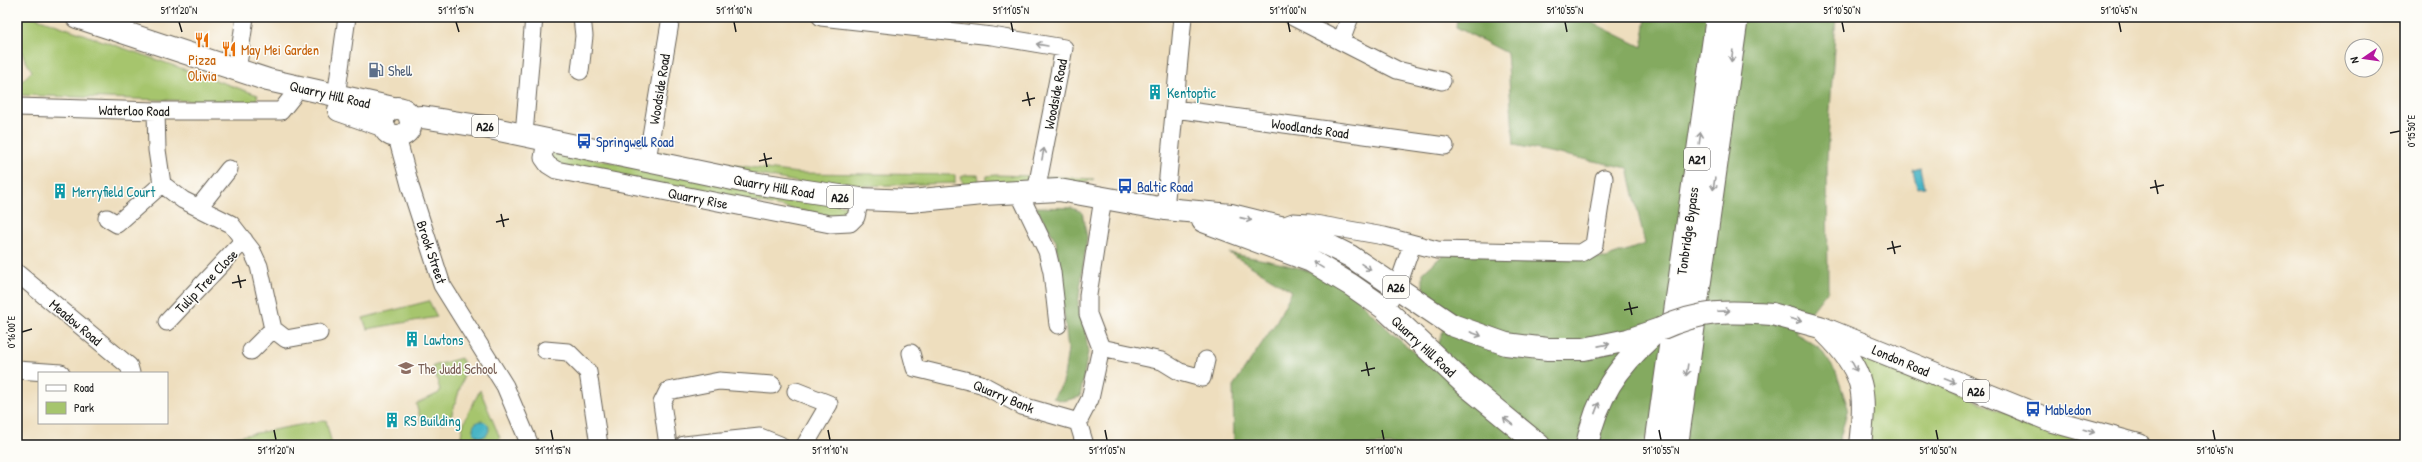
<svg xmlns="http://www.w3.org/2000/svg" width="2422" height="462" viewBox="0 0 2422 462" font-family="'Patrick Hand',sans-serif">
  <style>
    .green { fill: #a6c56d; stroke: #617044 }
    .forest { fill: #84aa60; stroke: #50633e }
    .water { fill: #49b5c6; stroke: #326871 }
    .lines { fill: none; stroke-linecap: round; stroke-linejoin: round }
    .minor-casing { stroke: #666055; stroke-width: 19 }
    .highway-casing { stroke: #666055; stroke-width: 24 }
    .minor { stroke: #fff; stroke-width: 17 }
    .highway { stroke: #fff; stroke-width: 22 }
    .highway-bridge-casing { stroke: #666055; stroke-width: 24; stroke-linecap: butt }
    .highway-bridge { stroke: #fff; stroke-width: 22 }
    .oneway { stroke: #999 }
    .ticks { fill: none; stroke: #1c1c1c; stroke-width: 1.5 }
    .labels { text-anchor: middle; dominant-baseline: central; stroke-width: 3; stroke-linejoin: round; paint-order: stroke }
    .shield { fill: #fdfcf7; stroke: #605f5e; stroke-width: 1 }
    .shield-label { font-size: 13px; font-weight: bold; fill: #1c1c1c }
    .food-label { font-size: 14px; fill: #c56008; stroke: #fdfcf7; text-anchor: start }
    .service-label { font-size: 14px; fill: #4e5e75; stroke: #fdfcf7; text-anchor: start }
    .street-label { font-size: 14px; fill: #1c1c1c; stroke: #fdfcf7 }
    .culture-label { font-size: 14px; fill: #0d838f; stroke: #fdfcf7; text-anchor: start }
    .transit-label { font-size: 14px; fill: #164399; stroke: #fdfcf7; text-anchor: start }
    .education-label { font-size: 14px; fill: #785e54; stroke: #fdfcf7; text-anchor: start }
    .neatline { fill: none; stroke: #1c1c1c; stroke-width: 1.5 }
    .ticks-label { font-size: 10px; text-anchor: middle; fill: #1c1c1c }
  </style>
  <rect width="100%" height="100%" fill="#fdfcf7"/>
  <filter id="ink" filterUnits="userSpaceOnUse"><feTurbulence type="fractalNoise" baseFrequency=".025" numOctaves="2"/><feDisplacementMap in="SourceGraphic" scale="8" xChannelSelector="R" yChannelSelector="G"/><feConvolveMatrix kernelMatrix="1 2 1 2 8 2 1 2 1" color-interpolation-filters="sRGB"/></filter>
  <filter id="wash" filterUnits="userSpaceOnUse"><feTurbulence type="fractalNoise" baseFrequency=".012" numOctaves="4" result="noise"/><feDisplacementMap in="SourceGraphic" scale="16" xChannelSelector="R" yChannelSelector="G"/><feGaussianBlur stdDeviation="0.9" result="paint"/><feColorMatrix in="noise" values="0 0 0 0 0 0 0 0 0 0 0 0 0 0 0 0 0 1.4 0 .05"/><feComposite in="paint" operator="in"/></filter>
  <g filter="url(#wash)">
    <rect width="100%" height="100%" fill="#eedebe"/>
    <!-- green -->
    <path class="green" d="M17,17H34L258,95L255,103L17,95V86L32,71C19,52 17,40 17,17Z
      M556,152L848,206L851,210L846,219L551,164L552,153Z
      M660,152L718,163L798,173L955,175V183L862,186L797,182L659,156Z
      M966,175H978L980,184L964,186L961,177Z
      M996,175L1032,176L1026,182L986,185L987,176Z
      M1044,176L1094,179L1084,183L1053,184L1048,183Z
      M429,301L437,317L367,329L363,318Z
      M1850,347L2016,418L2102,445H1863Z
      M461,358L466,369L451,417L443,423L429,421L422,424L416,404L439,393L440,390L433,366Z
      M480,390L500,438L497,445H462C457,428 473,405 480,390Z
      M326,420L332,445H215L214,441Z"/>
    <!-- forest -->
    <path class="forest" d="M1457,17H1581L1642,47L1646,17H1836L1827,157L1828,290L1795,333L1819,347L1836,372L1848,408L1838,445H1234L1233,386L1275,324L1292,291L1229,253C1262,260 1320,268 1346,289C1375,313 1397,344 1431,363L1444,329L1423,286V273L1445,253L1605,258L1645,244L1628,168L1514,145L1507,53L1456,27Z
      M1036,207L1072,208L1082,212L1087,237L1078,305L1085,327L1088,352L1080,397L1063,401L1053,398L1063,383L1068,349L1056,241Z"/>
    <!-- water -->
    <path class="water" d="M1921,168L1925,187L1917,188L1913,170Z
      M473 429a8 8 0 1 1 16 0a8 8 0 1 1-16 0Z"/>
  </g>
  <g filter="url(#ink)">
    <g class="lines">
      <!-- minor casing -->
      <g class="minor-casing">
        <path id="minor" d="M821,17L992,36L1064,48L1036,192
          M1293,17L1397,70L1442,81
          M1341,41L1350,17
          M237,71L245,17
          M580,71L584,36L582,17
          M336,97L347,17
          M17,107L156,111H281L293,96
          M1175,109L1445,146
          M156,111L157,150L162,184L183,200L231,224L252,251L259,266L273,329L286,339L319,333
          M524,134L534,17
          M397,137L411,189L442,285L505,386L530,445
          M546,140L543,158L548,165L556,170L830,224L850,223L856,217L860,199
          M647,160L671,17
          M1019,193L1047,251L1052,272L1058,325
          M199,207L229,169
          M1165,209L1183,17
          M107,218L117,224L162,184
          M1280,227L1293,222L1309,223L1384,236L1437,250L1581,253L1594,245L1604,178
          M17,273L129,366L131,373
          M1384,308L1397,288L1412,245
          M167,322L244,240
          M1101,348L1162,361L1180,372L1202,378L1206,360
          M545,350L568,352L588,372L599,445
          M251,351L273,329
          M911,353L915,368L981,384L1022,406L1078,422L1090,399L1101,348L1088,314V295L1103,198
          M17,370L61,373
          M796,391L829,404L805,445
          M1078,422L1085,445
          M668,445L662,403L668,391L719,381L772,385
          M684,445L760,437L780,445"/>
      </g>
      <!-- highway casing -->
      <g class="highway-casing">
        <path id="highway" d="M77,17L268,80L393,108
          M383 122a14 14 0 1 1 28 0a14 14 0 1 1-28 0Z
          M339,110L382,125
          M410,118L422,117L485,127L752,183L860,199L911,201L982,194L1059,190L1165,209L1231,215L1280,227L1320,241L1350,256L1452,325L1506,344L1548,349H1584L1628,340L1660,329
          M1203,221L1311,261L1351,285L1384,308L1467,386L1539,445
          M1772,314L1820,327L2052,421L2139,445
          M1826,333C1866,372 1866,392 1860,445
          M1587,445C1597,396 1617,368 1653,335
          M1656,445L1717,17
          M1677,445L1737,17"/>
      </g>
      <!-- minor -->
      <use href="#minor" class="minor"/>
      <!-- highway -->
      <use href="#highway" class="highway"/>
      <!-- highway-bridge casing -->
      <g class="highway-bridge-casing">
        <path id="highway-bridge" d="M1660,329C1702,310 1726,311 1772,314"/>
      </g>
      <!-- highway-bridge -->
      <use href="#highway-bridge" class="highway-bridge"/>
    </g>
    <!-- one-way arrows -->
    <defs><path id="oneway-shaft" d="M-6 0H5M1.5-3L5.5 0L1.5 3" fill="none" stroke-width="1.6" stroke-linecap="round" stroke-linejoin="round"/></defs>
    <g class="oneway">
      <use href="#oneway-shaft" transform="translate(1042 45) rotate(-170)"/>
      <use href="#oneway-shaft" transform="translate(1732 56) rotate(98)"/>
      <use href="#oneway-shaft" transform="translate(1700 138) rotate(-82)"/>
      <use href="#oneway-shaft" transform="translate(1043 154) rotate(-79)"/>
      <use href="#oneway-shaft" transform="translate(1714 184) rotate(98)"/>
      <use href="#oneway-shaft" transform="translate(1246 219) rotate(13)"/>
      <use href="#oneway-shaft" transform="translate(1318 265) rotate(-149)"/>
      <use href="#oneway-shaft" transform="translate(1366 267) rotate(34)"/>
      <use href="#oneway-shaft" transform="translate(1724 311) rotate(-2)"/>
      <use href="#oneway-shaft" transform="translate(1796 320) rotate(15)"/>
      <use href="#oneway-shaft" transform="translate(1476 334) rotate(20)"/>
      <use href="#oneway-shaft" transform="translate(1604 345) rotate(-11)"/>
      <use href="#oneway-shaft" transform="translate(1854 366) rotate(62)"/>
      <use href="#oneway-shaft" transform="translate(1687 370) rotate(98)"/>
      <use href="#oneway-shaft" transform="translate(1950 381) rotate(21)"/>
      <use href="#oneway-shaft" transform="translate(1597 408) rotate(-69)"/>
      <use href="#oneway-shaft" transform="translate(1508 421) rotate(-141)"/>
      <use href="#oneway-shaft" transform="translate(2089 431) rotate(16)"/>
    </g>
  </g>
  <!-- ticks -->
  <path class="ticks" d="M179,22L182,32M456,22L459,32M734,22L736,32M1011,22L1013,32M1288,22L1290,32M1565,22L1567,32M1842,22L1844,32M2119,22L2121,32M1027,92L1030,106M1022,101L1035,98M2390,133L2400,131M764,153L767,167M759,161L772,158M2155,180L2158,194M2150,188L2164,185M501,214L504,227M496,222L509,219M1892,241L1895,254M1887,249L1901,246M238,275L241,288M232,283L246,280M1629,302L1632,315M1624,310L1638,307M22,332L32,329M1366,362L1369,376M1361,371L1375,368M274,430L276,440M551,430L553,440M828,430L830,440M1105,430L1107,440M1382,430L1384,440M1659,430L1661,440M1936,430L1938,440M2213,430L2215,440"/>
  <!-- icons -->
  <defs>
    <g id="restaurant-bare" transform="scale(1.2)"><path d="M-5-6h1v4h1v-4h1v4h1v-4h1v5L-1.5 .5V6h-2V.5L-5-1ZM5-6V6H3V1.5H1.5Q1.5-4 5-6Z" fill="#e8710a" stroke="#fdfcf7" stroke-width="2.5" paint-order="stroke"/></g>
    <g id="fuel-bare" transform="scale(1.2)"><path d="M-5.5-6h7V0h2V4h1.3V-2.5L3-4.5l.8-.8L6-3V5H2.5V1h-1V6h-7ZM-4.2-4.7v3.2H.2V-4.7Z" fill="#5c6f8a" stroke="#fdfcf7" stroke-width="2.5" paint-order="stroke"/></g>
    <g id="building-bare" transform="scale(1.2)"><path d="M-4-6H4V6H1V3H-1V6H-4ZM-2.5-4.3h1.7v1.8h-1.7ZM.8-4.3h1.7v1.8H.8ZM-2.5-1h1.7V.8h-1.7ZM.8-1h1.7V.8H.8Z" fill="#0f9aa8" stroke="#fdfcf7" stroke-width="2.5" paint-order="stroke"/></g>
    <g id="bus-bare" transform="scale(1.2)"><path d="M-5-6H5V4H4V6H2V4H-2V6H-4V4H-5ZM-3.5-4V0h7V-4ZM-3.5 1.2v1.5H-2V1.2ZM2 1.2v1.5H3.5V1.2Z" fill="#1a4fb4" stroke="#fdfcf7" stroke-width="2.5" paint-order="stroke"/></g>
    <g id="school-bare" transform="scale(1.2)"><path d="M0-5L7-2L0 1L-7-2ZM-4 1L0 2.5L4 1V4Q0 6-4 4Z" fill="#8d6e63" stroke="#fdfcf7" stroke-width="2.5" paint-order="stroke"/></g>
  </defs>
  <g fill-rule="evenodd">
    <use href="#restaurant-bare" x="202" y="40"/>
    <use href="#restaurant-bare" x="229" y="49"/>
    <use href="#fuel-bare" x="376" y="70"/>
    <use href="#building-bare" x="1155" y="92"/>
    <use href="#bus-bare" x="584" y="141"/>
    <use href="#bus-bare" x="1125" y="186"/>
    <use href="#building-bare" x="60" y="191"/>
    <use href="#building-bare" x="412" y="339"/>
    <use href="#school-bare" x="406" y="368"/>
    <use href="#bus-bare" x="2033" y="409"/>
    <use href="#building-bare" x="392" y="420"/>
  </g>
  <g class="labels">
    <!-- shield labels -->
    <g class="shield">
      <rect x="472" y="115" width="26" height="22" rx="3"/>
      <rect x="1684" y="148" width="26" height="22" rx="3"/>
      <rect x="827" y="186" width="26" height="22" rx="3"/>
      <rect x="1383" y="276" width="26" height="22" rx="3"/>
      <rect x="1963" y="380" width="26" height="22" rx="3"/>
    </g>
    <g class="shield-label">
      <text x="485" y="126">A26</text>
      <text x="1697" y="159">A21</text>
      <text x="840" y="197">A26</text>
      <text x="1396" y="287">A26</text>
      <text x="1976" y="391">A26</text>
    </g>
    <!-- food labels -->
    <g class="food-label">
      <text x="241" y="49">May Mei Garden</text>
      <text x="202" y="59" text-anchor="middle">Pizza<tspan x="202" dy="16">Olivia</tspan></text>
    </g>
    <!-- service labels -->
    <g class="service-label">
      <text x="388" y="70">Shell</text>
    </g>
    <!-- street labels -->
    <g class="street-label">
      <text transform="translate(659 89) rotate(-81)">Woodside Road</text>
      <text transform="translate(330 94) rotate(13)">Quarry Hill Road</text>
      <text transform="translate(1055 94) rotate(-79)">Woodside Road</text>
      <text transform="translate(134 110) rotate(1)">Waterloo Road</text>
      <text transform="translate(1310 128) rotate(8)">Woodlands Road</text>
      <text transform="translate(774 186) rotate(10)">Quarry Hill Road</text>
      <text transform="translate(698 198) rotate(11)">Quarry Rise</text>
      <text transform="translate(1687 231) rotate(-82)">Tonbridge Bypass</text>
      <text transform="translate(432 252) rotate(71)">Brook Street</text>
      <text transform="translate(206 281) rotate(-46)">Tulip Tree Close</text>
      <text transform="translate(76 322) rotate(40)">Meadow Road</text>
      <text transform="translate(1424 346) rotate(43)">Quarry Hill Road</text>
      <text transform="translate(1901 360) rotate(23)">London Road</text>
      <text transform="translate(1004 396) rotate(23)">Quarry Bank</text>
    </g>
    <!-- culture labels -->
    <g class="culture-label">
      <text x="1167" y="92">Kentoptic</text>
      <text x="72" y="191">Merryfield Court</text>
      <text x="424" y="339">Lawtons</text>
      <text x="404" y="420">RS Building</text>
    </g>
    <!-- transit labels -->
    <g class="transit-label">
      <text x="596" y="141">Springwell Road</text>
      <text x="1137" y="186">Baltic Road</text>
      <text x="2045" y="409">Mabledon</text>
    </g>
    <!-- education labels -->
    <g class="education-label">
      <text x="418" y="368">The Judd School</text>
    </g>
  </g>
  <!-- margin -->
  <rect width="2422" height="462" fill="none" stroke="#fdfcf7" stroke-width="44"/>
  <!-- legend -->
  <rect x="38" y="372" width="130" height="52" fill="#fdfcf7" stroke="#a3a29f"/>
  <rect x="46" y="385" width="20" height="6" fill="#ffffff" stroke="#a3a29f"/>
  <text x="74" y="392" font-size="12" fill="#1c1c1c">Road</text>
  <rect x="46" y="402" width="20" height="12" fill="#a6c56d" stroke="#a3a29f"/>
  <text x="74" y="412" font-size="12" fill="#1c1c1c">Park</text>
  <!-- north arrow -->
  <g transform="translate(2364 58) rotate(257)"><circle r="19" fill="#fdfcf7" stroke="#a3a29f"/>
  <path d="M0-3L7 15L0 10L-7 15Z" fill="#b5179e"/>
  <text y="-6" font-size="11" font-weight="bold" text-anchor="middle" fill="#1c1c1c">N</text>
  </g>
  <rect x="22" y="22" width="2378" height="418" class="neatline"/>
  <g class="ticks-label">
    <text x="179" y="14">51°11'20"N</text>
    <text x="456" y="14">51°11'15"N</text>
    <text x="734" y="14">51°11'10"N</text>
    <text x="1011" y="14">51°11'05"N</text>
    <text x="1288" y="14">51°11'00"N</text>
    <text x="1565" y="14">51°10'55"N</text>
    <text x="1842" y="14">51°10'50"N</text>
    <text x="2119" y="14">51°10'45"N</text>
    <text transform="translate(2411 131) rotate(-90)" y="4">0°15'50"E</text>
    <text transform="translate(11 332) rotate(-90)" y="4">0°16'00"E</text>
    <text x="276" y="454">51°11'20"N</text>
    <text x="553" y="454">51°11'15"N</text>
    <text x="830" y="454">51°11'10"N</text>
    <text x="1107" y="454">51°11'05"N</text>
    <text x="1384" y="454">51°11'00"N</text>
    <text x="1661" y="454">51°10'55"N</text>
    <text x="1938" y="454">51°10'50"N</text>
    <text x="2215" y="454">51°10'45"N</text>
  </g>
</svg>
